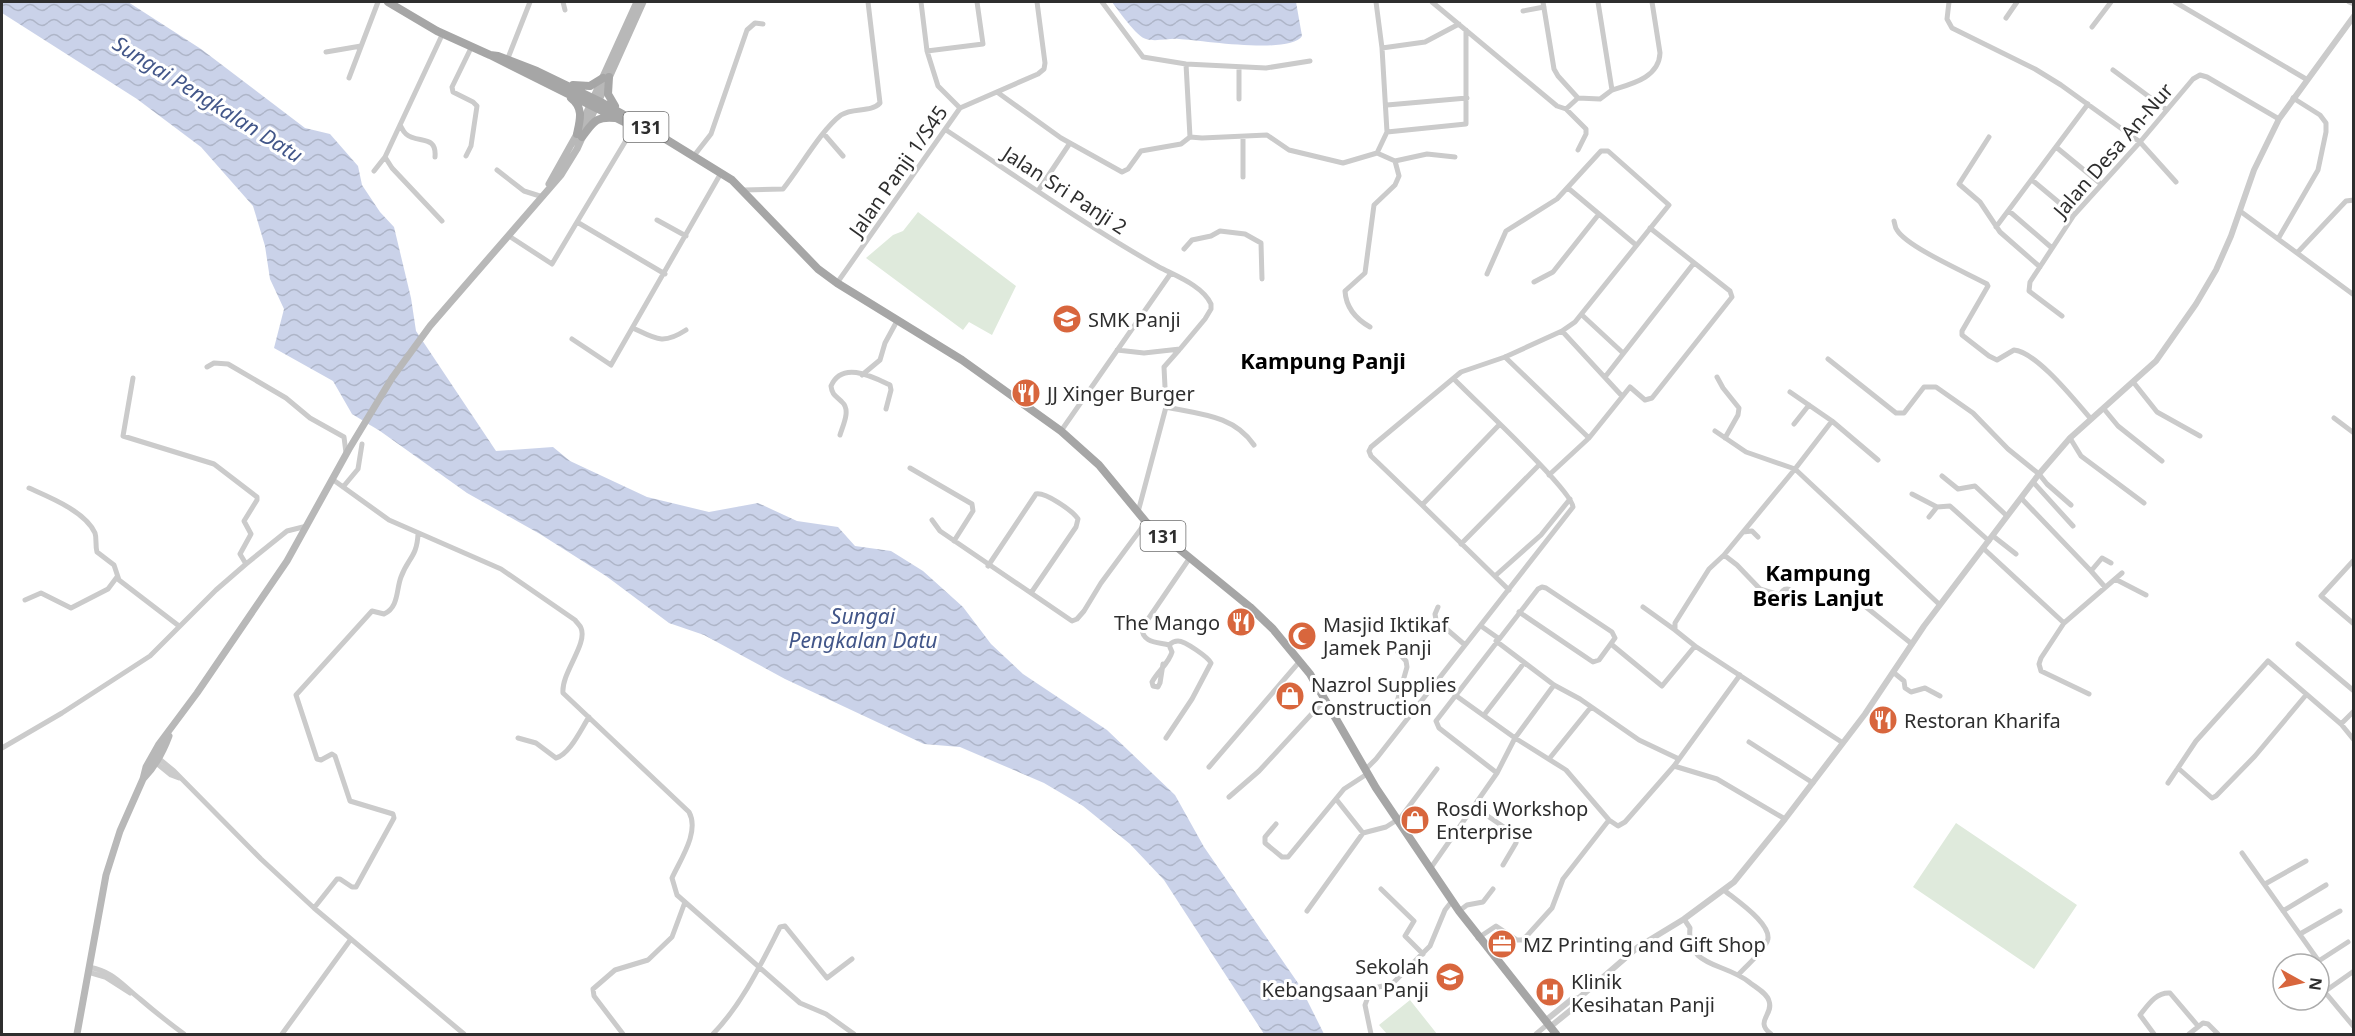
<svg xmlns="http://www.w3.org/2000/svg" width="2355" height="1036" viewBox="0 0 2355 1036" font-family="'Noto Sans',sans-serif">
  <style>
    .green { fill: #dfeadc }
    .water { fill: url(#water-waves) }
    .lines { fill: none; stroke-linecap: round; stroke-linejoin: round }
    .minor { stroke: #cbcbcb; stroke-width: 5 }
    .tertiary { stroke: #cbcbcb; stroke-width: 6 }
    .secondary { stroke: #b8b8b8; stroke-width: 7 }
    .primary { stroke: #a6a6a6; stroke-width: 8 }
    .labels { text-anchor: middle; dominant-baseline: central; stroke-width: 6; stroke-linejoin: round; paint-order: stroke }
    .shield { fill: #fff; stroke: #6d6d6d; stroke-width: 1.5 }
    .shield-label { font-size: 18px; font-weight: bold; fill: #2e2e2e }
    .street-label { font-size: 20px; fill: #2e2e2e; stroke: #fff }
    .poi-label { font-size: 20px; fill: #2e2e2e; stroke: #fff; text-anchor: start }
    .water-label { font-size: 21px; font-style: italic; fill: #425689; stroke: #fff }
    .quarter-label { font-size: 22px; font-weight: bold; fill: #000; stroke: #fff }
  </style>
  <defs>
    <pattern id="water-waves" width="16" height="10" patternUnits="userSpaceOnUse" patternTransform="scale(1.5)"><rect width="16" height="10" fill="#cad2e9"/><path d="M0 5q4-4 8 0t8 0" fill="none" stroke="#aeb5c8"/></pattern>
  </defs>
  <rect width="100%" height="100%" fill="#fff"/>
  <!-- green -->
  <path class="green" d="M918,212L1016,286L992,335L969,322L963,330L866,258L893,235L903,231Z
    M1956,823L2077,905L2034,969L1913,887Z
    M1410,1000L1437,1034H1387L1379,1025Z"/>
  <!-- water -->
  <path class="water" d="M2,2H128L201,49L305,128L330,134L358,166L362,185L380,212L394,227L411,298L416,331L496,451L553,447L570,461L647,497L709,512L758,503L797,521L838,527L855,546L891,551L923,571L963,607L991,644L1023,674L1107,730L1175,795L1204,847L1300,986L1324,1034H1264L1164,880L1130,844L1083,806L1044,783L960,747L924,744L785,679L704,635L669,623L606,576L540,534L467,493L380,431L352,414L333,381L274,348L284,309L270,279L265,246L253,206L201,147L137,99L2,13Z
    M1112,2H1296L1302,36C1290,55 1200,40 1179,39C1168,38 1156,42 1146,39C1137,37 1118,10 1112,2Z"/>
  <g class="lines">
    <!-- minor -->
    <path class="minor" d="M563,2L565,10
      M921,2L927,51L938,86L960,108
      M1102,2L1143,57L1186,64L1266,68L1310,61
      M1376,2L1382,48L1387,132L1466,124V30
      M1432,2L1557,106L1566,109L1578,98
      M1543,2L1554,69L1558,76L1578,98L1600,99L1612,90L1598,2
      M1949,2L1947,19L1952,28L2035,69L2061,85L2140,142L2176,182
      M2175,2L2306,79
      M2349,2L2354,4
      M1523,11L1544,7
      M2006,18L2017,2
      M2092,27L2111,2
      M1382,48L1425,42L1459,24
      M927,51L983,44L977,2
      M326,52L361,46
      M506,63L530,2
      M1239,67V99
      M2113,70L2167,110
      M349,78L378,2
      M1612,90C1631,84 1659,78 1660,53L1652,2
      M997,92L1061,138L1122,172L1128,169L1141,151L1181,144L1190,137L1186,64
      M1387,105L1467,98
      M1566,109L1586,129V134L1578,150
      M400,125C402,128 403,132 406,134C417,144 437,134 435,157
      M634,127L577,222L665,274
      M946,130C1016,176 1085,225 1159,267C1176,276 1203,286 1211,304V309L1205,319L1180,349L1144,353L1117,350
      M824,134L843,156
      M1190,137L1202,138L1267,135L1289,150L1343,163L1377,153L1395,161L1399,176L1395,185L1374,205L1365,273L1345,291C1346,308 1356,319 1370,327
      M1989,137L1959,184L1980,202L2000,232L2040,267
      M2056,147L2101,184
      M1377,153L1387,132
      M466,156L471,146L477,106L473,102L453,92L452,87L472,46
      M385,157L392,168L442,221
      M693,157L711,134L747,30L755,23L763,24
      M1395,161L1427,154L1455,157
      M497,170L524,191L543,197
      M374,171L385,157L443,33
      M1243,177V137
      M2032,180L2074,215
      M1568,188L1636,245
      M744,190L783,189C800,168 821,130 841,115C853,107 871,113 880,103L868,2
      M1038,191L1070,143
      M2009,211L2052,248
      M2240,211L2354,295
      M657,220L686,236
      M1894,221C1895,224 1895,228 1897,230C1907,247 1967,273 1987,284L1988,286L1962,331V335L1989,356L1997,360L2014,350C2037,352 2076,402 2091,419
      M1996,227L2088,104
      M509,236L552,264L577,222
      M2278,239L2318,170L2326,132V123L2320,115L2293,98
      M1184,249L1192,240L1211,236L1220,231L1245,234L1261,243L1262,279
      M2297,253L2346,201L2354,200
      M1534,282L1553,272L1599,214
      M837,283L960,108L1038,74L1044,69L1045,63L1037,2
      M1582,315L1623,353
      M2062,316L2029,291L2030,282L2074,215L2140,142L2193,79L2200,75L2207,77L2279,119
      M633,328C656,339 663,345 686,330
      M1562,331L1622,396
      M572,339L611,365L721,173
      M1505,357L1589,438
      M1828,359L1896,413H1904L1924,387H1936L1973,413L2008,449L2039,474L2047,484L2071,505
      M207,367L214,363L228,364L286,398L310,418L344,437L346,453
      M862,375L880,360L885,343L897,321
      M1605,377L1694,263
      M1717,377L1723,388L1739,408L1738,415L1725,438
      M133,378L123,436L214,464L257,497V500L244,521L251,534L240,554L246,564
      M2134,383L2157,412L2200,436
      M1790,392L1832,421
      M1166,407C1199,414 1234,415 1254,445
      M2104,409L2118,426L2162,461
      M2334,418L2354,433
      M1794,424L1809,405
      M1499,425L1422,505L1509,590
      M1061,431L1171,273
      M1715,431L1746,452L1795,469L1832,421L1878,460
      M840,435C843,425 851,410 842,402C836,396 832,395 831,386C842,361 871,376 890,385L891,390L886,409
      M2070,438L2081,456L2144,503
      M910,468L972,504L973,511L954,541
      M1549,475L1589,438L1630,387L1645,400L1652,398L1732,297L1730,291L1650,228
      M1942,476L1958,489L1975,486L2007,516
      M332,479L389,520L501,569L575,620C577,623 580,625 581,628C588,644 561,673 563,693L689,812C700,832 680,860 672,878L677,895L800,1003L826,1014L854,1034
      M2033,482L2073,526
      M343,487L358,469L362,444
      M29,488C49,497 85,511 95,533C97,539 95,545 97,552L114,565L119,580L179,626
      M1912,494L1937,507
      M2021,498L2091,571L2102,558L2111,563
      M1422,505L1371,456L1369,451L1371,447L1461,372L1505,357L1562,331L1575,322L1669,205L1608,151H1601L1557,199L1506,231L1487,274
      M1138,512L1166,407L1164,367L1179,350
      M1929,517L1937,507L1950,506L1989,541
      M932,520L940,531L1072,621L1077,619L1084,611L1101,583L1146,522
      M1743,532L1752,531L1758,537
      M1993,536L2016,554
      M1461,544L1539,465
      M1983,548L2064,623L2041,658L2039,664L2041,671L2089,694
      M1724,555L1737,565L1760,589L1768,604L1783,600
      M2354,560L2321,596L2354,624
      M988,566L1036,494C1045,492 1072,510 1078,519L1076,527L1031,593
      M2091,571L2105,587
      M1495,576L1541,535L1570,499
      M2115,579L2146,595
      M1781 595a6 6 0 1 1 12 0a6 6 0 1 1-12 0Z
      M1760,589L1780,595
      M25,600L41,593L71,608L108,589L117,577
      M1861,603L1912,644
      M1438,607L1435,614L1436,620L1465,645
      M1643,607L1675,630
      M2064,623L2122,573
      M1481,626L1498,638
      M1496,641L1554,685L1580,699L1639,740L1679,759
      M1611,644L1662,686L1695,646
      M2298,644L2354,691
      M1398,652L1406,661L1407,667L1397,702L1410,716
      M1163,664L1160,683L1158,687L1153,686L1152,682C1158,671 1169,663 1172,652L1169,645C1158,642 1142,643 1142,628L1189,559
      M1893,672L1904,681L1905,688L1911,692L1925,688L1940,696
      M1455,695L1515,738L1566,770L1609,820L1618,826L1625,822L1674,766L1740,675
      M1484,715L1524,663
      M2341,724L2354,711
      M518,738L536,743L556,758C570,754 581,729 589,717
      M1166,738L1192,699L1211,663C1208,657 1185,641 1178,641C1175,641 1171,643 1169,645
      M1749,742L1813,783
      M1843,743L1695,646L1675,630V623L1709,569L1724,555L1795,469L1940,605
      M2,748L62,713L150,656L216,590L246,564L287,531L307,526
      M157,757L174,771L261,859L314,908L464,1034
      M1549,759L1591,707
      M155,762L171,775L179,778
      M1674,766L1717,779L1785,819
      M1209,767L1300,661
      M2178,768L2212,798L2216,796L2255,756L2306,695
      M1365,770L1376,759L1573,507C1572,490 1472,398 1454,379
      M1497,773L1439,728L1436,721L1538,589L1542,587L1546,588L1612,632L1615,638L1599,660L1593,662L1519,612
      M2168,783L2196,741L2268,661L2341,724L2354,740
      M1229,797L1259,771L1319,706L1327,701
      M1336,799L1363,833
      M1473,806L1517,836L1516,843L1503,865
      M1398,821L1437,769
      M1276,824L1265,837V843L1282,857H1288L1344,789L1367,774
      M2242,853L2318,960
      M1430,869L1497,773L1515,738L1554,685
      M2265,884L2306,861
      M1381,889L1414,921L1405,936L1423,954
      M1725,891C1736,900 1775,926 1767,942C1761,954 1748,964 1739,974
      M314,908L337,879H340L352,887H356L394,818L393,814L350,801L335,756L332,754L321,760L317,759L296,695L372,611L384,614C399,607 396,590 401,577C408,558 417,557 418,534
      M1307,911L1363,833L1386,827L1397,820
      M1459,911L1467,905L1483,902L1493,889
      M2283,911L2326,885
      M1684,919L1690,928C1686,968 1724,962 1749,982C1755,987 1767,993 1769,1001C1774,1015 1754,1021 1771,1034
      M2300,934L2340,911
      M1478,938L1496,926L1517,940H1523L1552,908L1563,879L1609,820
      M2314,964L2348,942
      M89,967C114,972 121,984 140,999C154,1011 169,1023 184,1034
      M88,972L105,977L130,993
      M2319,985L2354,1027
      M2324,992L2354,971
      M282,1034L351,939
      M623,1034L594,996L593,989L615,970L648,960L672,937L685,902
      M713,1034C742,1004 761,964 780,927L785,926L827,978L852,959
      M1371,1034L1365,1005L1369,994L1374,988L1392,984L1430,946L1445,910L1452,901
      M1536,1034L1548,1024
      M2154,1034L2140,1015C2148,1005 2156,992 2170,993L2198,1026
      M2189,1034L2203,1023L2208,1024L2218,1034"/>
    <!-- tertiary -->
    <path class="tertiary" d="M1545,1021L1572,999L1579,998
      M1550,1027L1577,1005L1579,998L1638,947L1684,919L1734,882L1785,819L1865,714L1924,626L2039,474L2070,438L2156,361L2196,304L2216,270L2231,236L2254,170L2279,119L2354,16"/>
    <!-- secondary -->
    <path class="secondary" d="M549,184L577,134L637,2
      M143,779C155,767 163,752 169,736
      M77,1034L106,875L120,831L143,779L146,767L159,744L197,693L287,561L349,449L392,378L430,326L561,175L577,149L643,2"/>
    <!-- primary -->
    <path class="primary" d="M388,2L437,31L490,55L654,137
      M490,55L498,56L537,71L599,101L646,127L732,180L818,269L837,283L962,360L1061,431L1099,465L1146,522L1250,607L1273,629L1310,674L1376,788L1459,911L1556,1034
      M609,77L608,94L615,106
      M573,85L590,86L603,78
      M571,98C584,108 580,120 577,134
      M582,137C593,123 595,116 615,118"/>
  </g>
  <!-- icons -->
  <defs>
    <g id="school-disc" transform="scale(1.5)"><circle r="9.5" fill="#d8663d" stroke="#fff"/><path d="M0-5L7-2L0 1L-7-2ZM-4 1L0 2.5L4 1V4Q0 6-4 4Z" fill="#fff"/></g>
    <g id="restaurant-disc" transform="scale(1.5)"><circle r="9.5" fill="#d8663d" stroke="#fff"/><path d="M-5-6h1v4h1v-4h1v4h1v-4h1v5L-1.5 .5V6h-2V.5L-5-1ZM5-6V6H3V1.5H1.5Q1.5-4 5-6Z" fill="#fff"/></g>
    <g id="mosque-disc" transform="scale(1.5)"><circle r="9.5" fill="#d8663d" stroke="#fff"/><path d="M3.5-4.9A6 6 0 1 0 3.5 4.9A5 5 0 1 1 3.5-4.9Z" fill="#fff"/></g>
    <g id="shop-disc" transform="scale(1.5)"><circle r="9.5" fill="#d8663d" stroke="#fff"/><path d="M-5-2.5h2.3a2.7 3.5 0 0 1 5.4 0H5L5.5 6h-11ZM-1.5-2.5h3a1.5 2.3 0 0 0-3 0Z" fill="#fff"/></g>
    <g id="office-disc" transform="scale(1.5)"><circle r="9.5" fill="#d8663d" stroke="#fff"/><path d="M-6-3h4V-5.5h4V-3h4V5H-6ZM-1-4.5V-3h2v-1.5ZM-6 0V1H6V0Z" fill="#fff"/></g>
    <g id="hospital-disc" transform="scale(1.5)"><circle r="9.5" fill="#d8663d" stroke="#fff"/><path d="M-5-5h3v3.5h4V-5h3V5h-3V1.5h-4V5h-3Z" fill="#fff"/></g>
  </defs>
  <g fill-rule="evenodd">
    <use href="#school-disc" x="1067" y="319"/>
    <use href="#restaurant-disc" x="1026" y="393"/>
    <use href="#restaurant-disc" x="1241" y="622"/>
    <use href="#mosque-disc" x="1302" y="636"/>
    <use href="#shop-disc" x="1290" y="696"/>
    <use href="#restaurant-disc" x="1883" y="720"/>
    <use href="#shop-disc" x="1415" y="820"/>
    <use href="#office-disc" x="1502" y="944"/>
    <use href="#school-disc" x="1450" y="977"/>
    <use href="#hospital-disc" x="1550" y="992"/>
  </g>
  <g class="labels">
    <!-- shield labels -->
    <g class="shield">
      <rect x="623.5" y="112" width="45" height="30" rx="4.5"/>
      <rect x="1140.5" y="521" width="45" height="30" rx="4.5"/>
    </g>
    <g class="shield-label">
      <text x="646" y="127">131</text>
      <text x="1163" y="536">131</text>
    </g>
    <!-- street labels -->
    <g class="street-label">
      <text transform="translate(2113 150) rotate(-49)">Jalan Desa An-Nur</text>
      <text transform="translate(898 171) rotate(-55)">Jalan Panji 1/S45</text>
      <text transform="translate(1065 190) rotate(33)">Jalan Sri Panji 2</text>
    </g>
    <!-- poi labels -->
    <g class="poi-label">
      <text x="1088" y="319">SMK Panji</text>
      <text x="1047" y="393">JJ Xinger Burger</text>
      <text x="1220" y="622" text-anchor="end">The Mango</text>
      <text x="1323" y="624">Masjid Iktikaf<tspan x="1323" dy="23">Jamek Panji</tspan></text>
      <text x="1311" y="684">Nazrol Supplies<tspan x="1311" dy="23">Construction</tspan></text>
      <text x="1904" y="720">Restoran Kharifa</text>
      <text x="1436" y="808">Rosdi Workshop<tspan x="1436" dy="23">Enterprise</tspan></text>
      <text x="1523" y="944">MZ Printing and Gift Shop</text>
      <text x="1429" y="966" text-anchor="end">Sekolah<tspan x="1429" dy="23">Kebangsaan Panji</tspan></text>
      <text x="1571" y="981">Klinik<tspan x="1571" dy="23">Kesihatan Panji</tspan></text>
    </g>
    <!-- water labels -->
    <g class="water-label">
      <text transform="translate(208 99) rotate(32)">Sungai Pengkalan Datu</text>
      <text x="863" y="616">Sungai<tspan x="863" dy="24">Pengkalan Datu</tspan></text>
    </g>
    <!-- quarter labels -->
    <g class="quarter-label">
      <text x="1323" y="360">Kampung Panji</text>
      <text x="1818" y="572">Kampung<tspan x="1818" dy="25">Beris Lanjut</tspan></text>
    </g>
  </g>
  <!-- border -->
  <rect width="2355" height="1036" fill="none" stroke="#2e2e2e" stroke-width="6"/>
  <!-- north arrow -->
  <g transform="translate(2301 982) rotate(98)"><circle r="28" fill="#ffffff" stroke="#ababab" stroke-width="1.5"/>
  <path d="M0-4.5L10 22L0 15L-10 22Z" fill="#d8663d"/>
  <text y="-9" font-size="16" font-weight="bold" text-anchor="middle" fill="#2e2e2e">N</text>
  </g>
</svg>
